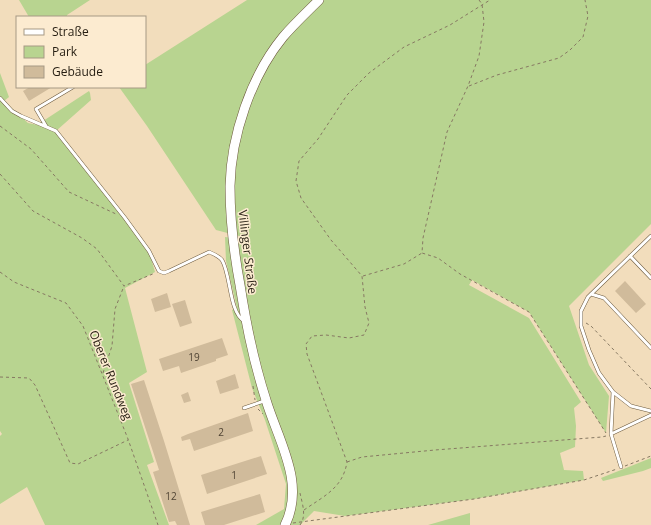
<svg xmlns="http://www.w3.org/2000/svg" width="651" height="525" viewBox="0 0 651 525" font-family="'Open Sans',sans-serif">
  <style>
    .green { fill: #b8d490 }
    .building { fill: #d0bb9b }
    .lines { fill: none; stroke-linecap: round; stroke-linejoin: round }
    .service-casing { stroke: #6b583c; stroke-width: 4 }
    .secondary-casing { stroke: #6b583c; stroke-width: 10 }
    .path { stroke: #867862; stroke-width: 1; stroke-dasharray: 3 3; stroke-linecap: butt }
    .service { stroke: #fff; stroke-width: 3 }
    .secondary { stroke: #fff; stroke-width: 9 }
    .labels { text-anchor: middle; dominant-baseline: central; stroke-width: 3; stroke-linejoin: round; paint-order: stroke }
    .number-label { font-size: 10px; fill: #504434 }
    .street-label { font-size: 12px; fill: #251d11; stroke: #fcebd0 }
  </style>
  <rect width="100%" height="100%" fill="#f2ddbc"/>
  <!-- green -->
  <path class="green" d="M19,0H90L67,15V17H29Z
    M247,0H651V224L569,306L589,365L609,396L606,433L529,312L472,280L469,285L529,318L581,402L574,408L576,426L575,447L560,453L564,470L583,471L584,480L474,499L345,516L314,511L300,525H256L284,509L286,484L265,420L252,388L232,310L237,308L226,261L225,237L239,239V236L216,230L147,126L119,87H145V65Z
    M0,73L9,97L4,101L28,123L38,125L40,123L89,91L90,93L91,100L56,131L149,251L155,272L125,288L147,372L129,383L154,462L147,465L169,525H45L27,487L0,504V436L2,434L0,431Z
    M651,458V468L643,471L603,481L601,478Z
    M470,513V525H428Z"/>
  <!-- building -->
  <path class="building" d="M30,87H52L29,101L23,91Z
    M625,281L646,304L636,313L615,291Z
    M167,293L171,307L155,312L151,299Z
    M185,300L192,323L180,327L172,304Z
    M222,338L228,355L216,359V361L181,373L179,366L163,371L159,359Z
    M235,374L239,388L220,394L216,381Z
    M144,380L164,441L190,525H177L175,521L169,522L153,472L159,470L131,384Z
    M188,392L191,401L184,403L181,395Z
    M248,413L253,431L194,451L190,439L182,441L181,437L188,434Z
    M261,456L267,474L207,494L201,475Z
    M260,494L265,512L224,525H205L201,512Z"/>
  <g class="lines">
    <!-- service casing -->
    <g class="service-casing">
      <path id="service" d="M0,98L12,111L21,116L56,131L125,218L149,251L159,271L164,273L169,271L209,252C214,254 219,256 222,260C231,275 229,312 244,321
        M46,126L36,109L73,87
        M630,256L651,278
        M591,294L604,298L651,348
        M613,392L631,406L651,411
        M244,408L264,401
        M611,434L651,415
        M621,467L611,434L613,392L599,373L589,350L581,326V311L588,297L651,236"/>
    </g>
    <!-- secondary casing -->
    <g class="secondary-casing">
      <path id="secondary" d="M285,525C306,483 278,440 266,400C254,363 246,324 240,285C234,253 230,219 230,186C231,136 251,76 283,37C294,24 307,12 319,0"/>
    </g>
    <!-- path -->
    <path class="path" d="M479,0L482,4L484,22L479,56L468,86L447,132L423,238L422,253L438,258L460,274L529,312L606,433
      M469,86L497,75L559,58L570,50L583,37L588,16L585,0
      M0,126L31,149L69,192L116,214
      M0,174L33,211L82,238L97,249L124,286L155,273
      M0,272L14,282L66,303L83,326L128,439L158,525
      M363,276L404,264L422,253
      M586,323L591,326L651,389
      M103,373L112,346L115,309L124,286
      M0,377L29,378L35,385L70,463L78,464L128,440
      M253,386L255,400
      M258,409L263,414
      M347,462L362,457L435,450L602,437L606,436
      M625,466L651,456
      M304,510C324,496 343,488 347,462L307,354L306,344L312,336L326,335L349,338L364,335L369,323L365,307L362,276L331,240L301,198L296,181L299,161L318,139L347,95L369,73L404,47L450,25L490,0
      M293,523L474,499L584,480L617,469
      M300,525C307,516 302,503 300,493"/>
    <!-- service -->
    <use href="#service" class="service"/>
    <!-- secondary -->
    <use href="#secondary" class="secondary"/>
  </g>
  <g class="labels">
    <!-- number labels -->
    <g class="number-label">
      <text x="194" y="357">19</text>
      <text x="221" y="432">2</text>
      <text x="234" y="475">1</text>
      <text x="171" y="496">12</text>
    </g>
    <!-- street labels -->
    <g class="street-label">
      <text transform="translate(248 252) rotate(83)">Villinger Straße</text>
      <text transform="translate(111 375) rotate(68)">Oberer Rundweg</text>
    </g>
  </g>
  <!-- legend -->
  <rect x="16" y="16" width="130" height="72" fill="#fcebd0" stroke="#a69984"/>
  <rect x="24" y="29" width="20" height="6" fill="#ffffff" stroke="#a69984"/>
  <text x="52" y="36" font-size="12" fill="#251d11">Straße</text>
  <rect x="24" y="46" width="20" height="12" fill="#b8d490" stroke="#a69984"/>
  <text x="52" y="56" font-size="12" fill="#251d11">Park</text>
  <rect x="24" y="66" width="20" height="12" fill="#d0bb9b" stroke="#a69984"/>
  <text x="52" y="76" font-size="12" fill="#251d11">Gebäude</text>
</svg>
